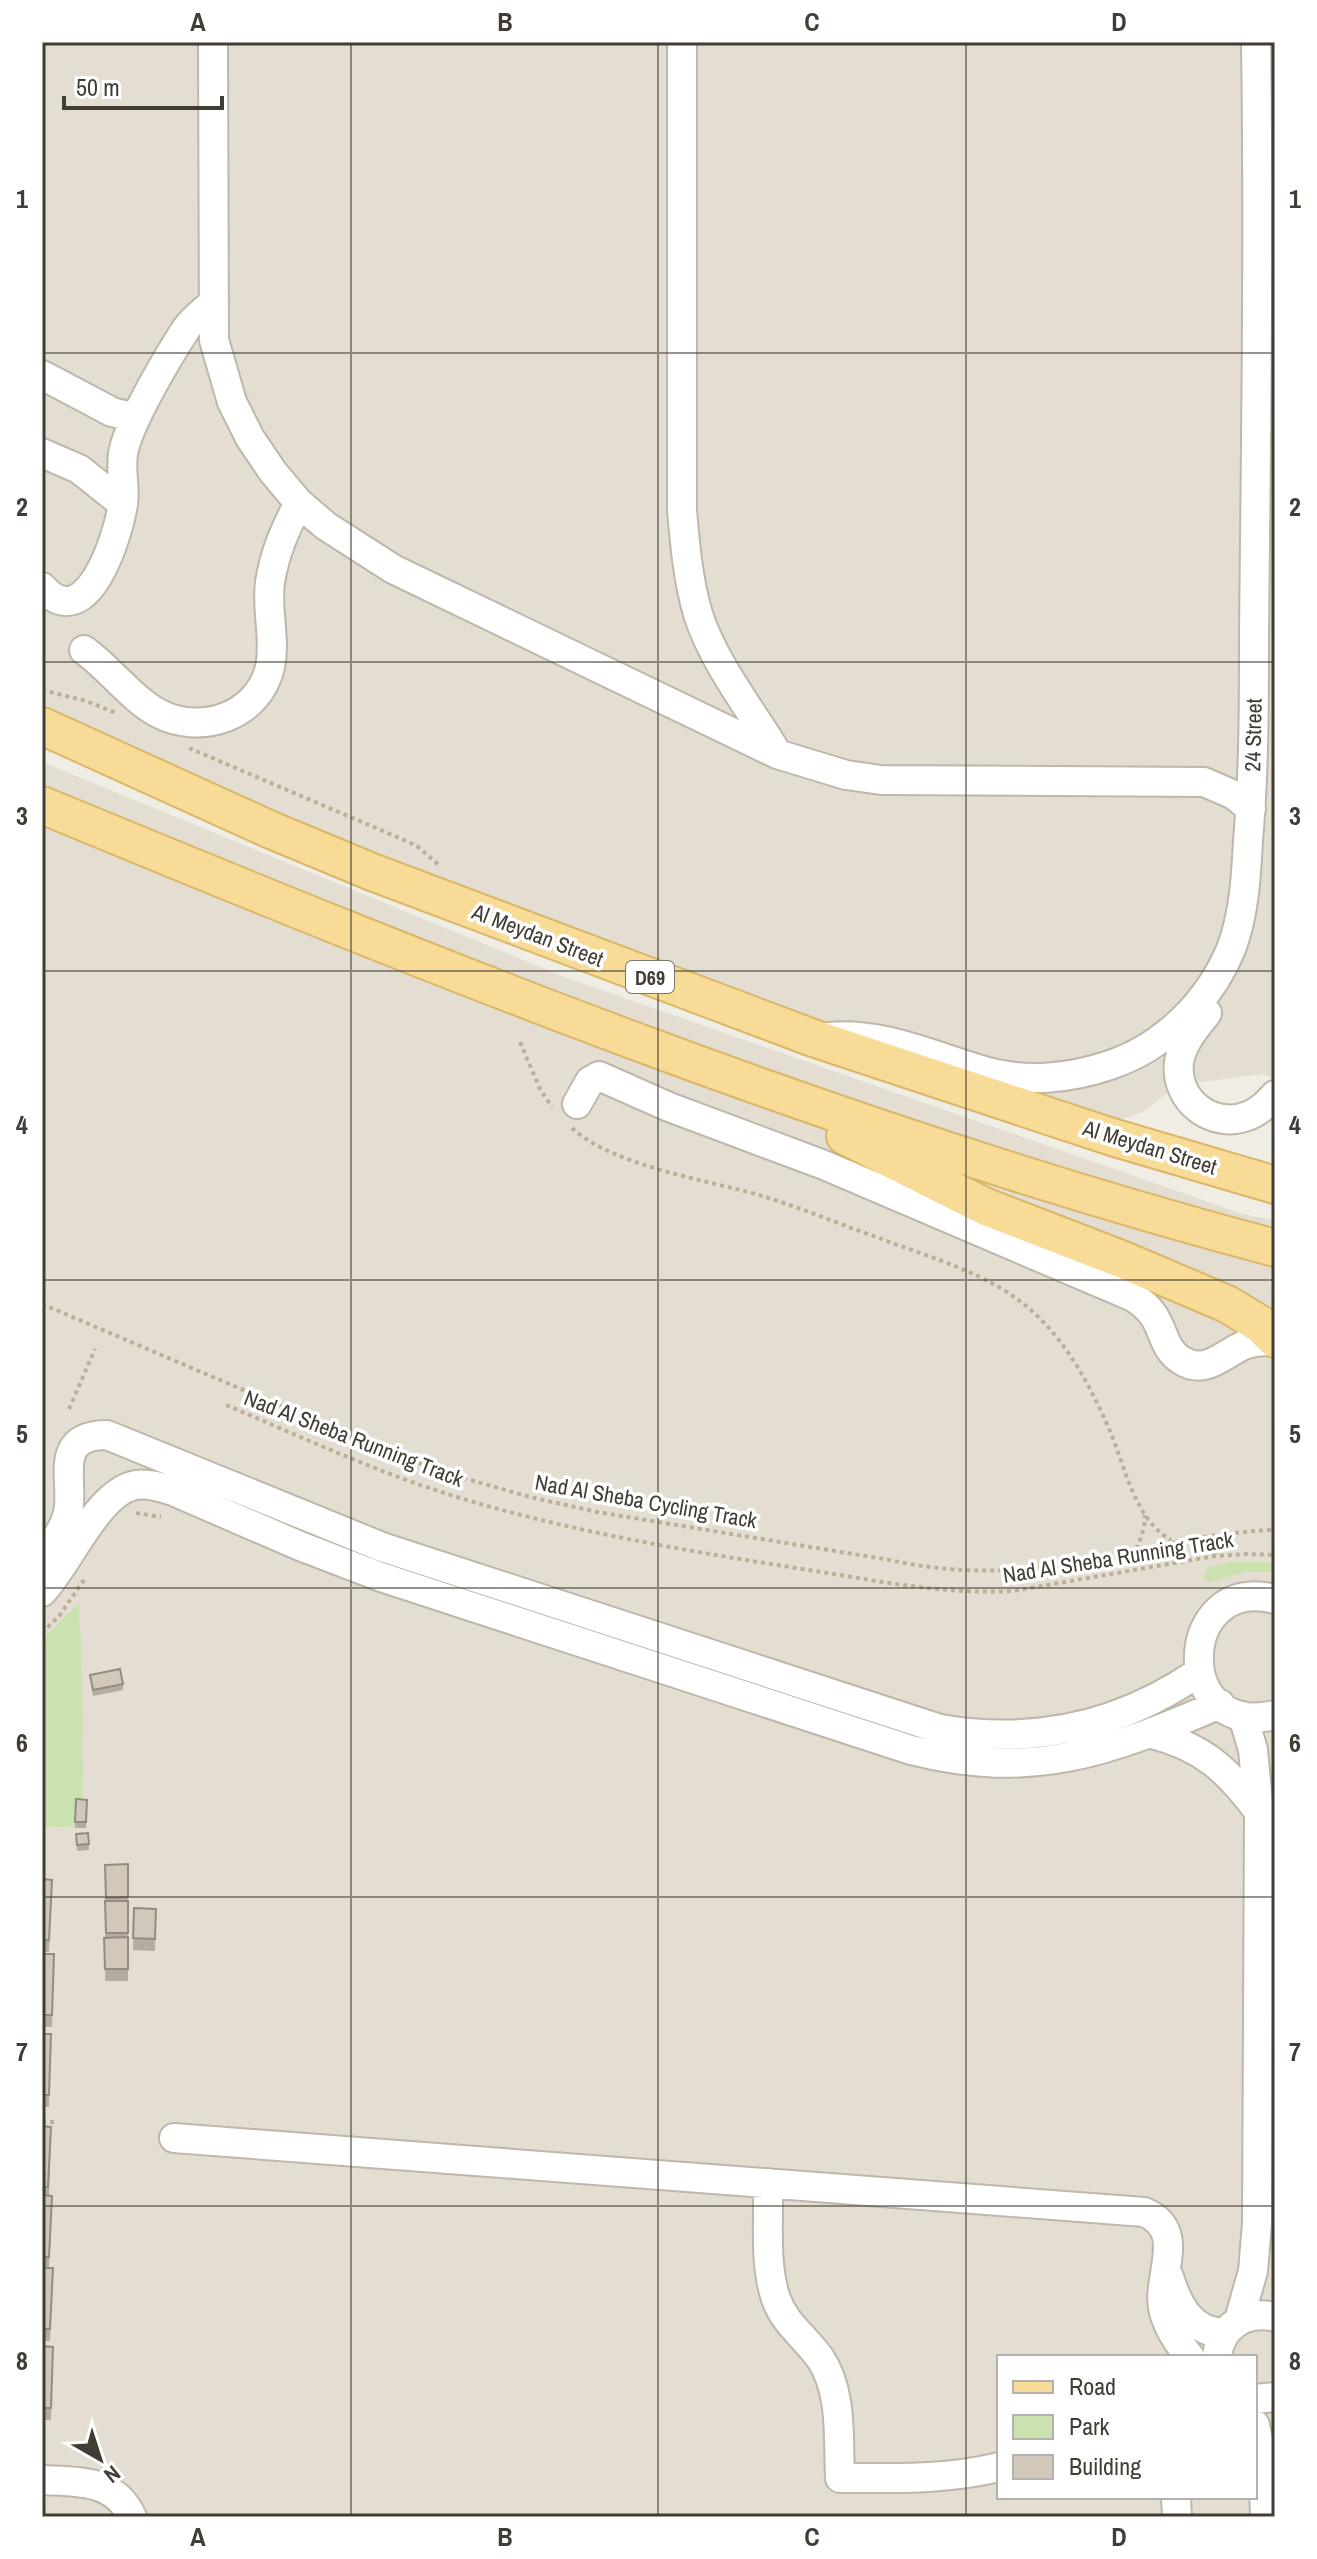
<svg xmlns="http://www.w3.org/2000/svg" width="1317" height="2559" viewBox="0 0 1317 2559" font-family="'Archivo Narrow',sans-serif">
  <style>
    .residential { fill: #e4ded2; fill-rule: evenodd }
    .green { fill: #cbe2af }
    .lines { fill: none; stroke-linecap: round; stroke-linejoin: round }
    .minor-casing { stroke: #beb7aa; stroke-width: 32 }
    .major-casing { stroke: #dab768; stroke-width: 40 }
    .path { stroke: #bcaf99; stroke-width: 4; stroke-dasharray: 4 4; stroke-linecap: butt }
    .minor { stroke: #fff; stroke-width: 28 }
    .major { stroke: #f7db97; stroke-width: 36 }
    .wall { fill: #b4aca0 }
    .building { fill: #d1c8ba; stroke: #928c82; stroke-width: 2 }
    .grid { fill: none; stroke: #423d34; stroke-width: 2; stroke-opacity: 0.55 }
    .labels { text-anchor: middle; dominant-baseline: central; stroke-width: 7; stroke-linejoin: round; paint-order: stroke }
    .shield { fill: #fff; stroke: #7b7771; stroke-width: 2 }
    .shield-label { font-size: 20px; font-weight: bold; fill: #423d34 }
    .street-label { font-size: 22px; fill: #423d34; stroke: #fff }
    .neatline { fill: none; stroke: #423d34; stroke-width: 3 }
    .grid-label { font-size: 26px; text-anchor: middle; font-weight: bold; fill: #423d34 }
  </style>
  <rect width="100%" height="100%" fill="#f0ede4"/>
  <!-- residential -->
  <path class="residential" d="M42,42H1275V1080L1263,1074L1178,1085L1143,1112L1099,1126L846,1051L42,719Z
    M42,762L567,978L1243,1214L1275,1221V2517H42ZM999,2357H1255V2497H999Z"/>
  <!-- green -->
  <path class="green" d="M1230,1562H1275V1572H1246L1210,1582L1202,1579L1207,1568Z
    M79,1603L82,1677L83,1826L42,1827V1640Z"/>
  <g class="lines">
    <!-- minor casing -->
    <g class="minor-casing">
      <path id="minor" d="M213,42L214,340L232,402L250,438L273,472L299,503L326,526L393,569L777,754L846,775L881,780L1204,782L1234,795L1251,809
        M682,42V510C685,545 688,580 698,614C713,662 751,710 777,753
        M42,375L112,412L136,418
        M42,453L79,469L123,504
        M42,587C87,638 118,536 123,504C126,486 119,467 124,449C131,419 169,355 186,329C193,319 204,311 213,303
        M84,650C109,668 132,699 158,713C201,736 259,716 270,667C276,639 266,610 270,582C275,552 285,529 299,503
        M1207,1013C1196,1027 1182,1043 1179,1062C1174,1101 1214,1131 1250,1115C1260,1111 1268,1103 1275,1095
        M828,1037C886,1032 934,1057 988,1072C1027,1083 1072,1078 1110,1065C1164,1047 1209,1002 1231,949C1244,915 1246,878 1248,841C1254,772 1254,703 1254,635C1256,437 1259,240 1256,42
        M577,1104L590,1081L599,1076L669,1107L824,1165L1133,1297C1168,1317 1157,1345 1181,1360C1205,1376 1223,1354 1244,1345C1254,1341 1264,1341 1275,1341
        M42,1557C53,1543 64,1530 68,1513C75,1482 51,1435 107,1435L382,1547L940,1729C1034,1745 1121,1726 1199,1672
        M42,1592C69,1564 98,1491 136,1485C148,1483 161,1487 173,1491L300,1546L381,1577L911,1750C1033,1781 1109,1752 1220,1704
        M1275,1599C1177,1573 1170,1739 1275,1715
        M1152,1734C1203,1747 1228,1770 1259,1812
        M174,2138L1144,2212C1188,2230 1157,2275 1163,2308C1167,2327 1178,2343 1190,2357
        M768,2183C769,2220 764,2264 776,2299C785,2324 805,2337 820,2358C843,2392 838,2438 840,2478C894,2478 946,2480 999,2467
        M1169,2277C1178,2306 1192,2333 1225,2333
        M1239,2320L1253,2271L1257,2223L1259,1812L1253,1750L1243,1716
        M1217,2357C1220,2326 1246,2310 1275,2317
        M1255,2399L1275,2397
        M1255,2425L1263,2465L1265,2517
        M42,2480C78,2482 115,2479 132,2517
        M1176,2497L1177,2517"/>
    </g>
    <!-- major casing -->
    <g class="major-casing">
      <path id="major" d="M42,726L271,830L372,872L813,1038L1112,1137L1275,1185
        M42,805C446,972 852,1136 1275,1248
        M845,1136L986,1207L1121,1259L1227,1304L1260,1324L1275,1339"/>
    </g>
    <!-- path -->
    <path class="path" d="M42,690L86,701L116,713
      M189,748L404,840L417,846L440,866
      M520,1042L540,1089L552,1107
      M572,1128C611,1165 706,1180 759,1195C799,1207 839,1224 879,1238C920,1254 964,1266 1002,1289C1056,1321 1086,1376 1110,1431C1125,1467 1135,1520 1171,1540
      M42,1304L398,1456L460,1477L530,1497L597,1512L890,1560C939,1571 987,1573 1037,1568C1117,1559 1194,1532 1275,1530
      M226,1405C302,1437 378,1473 457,1497C568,1531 682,1550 796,1568C869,1579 939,1595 1013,1591L1215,1556L1248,1554L1275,1555
      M69,1409L95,1349
      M136,1513L161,1517
      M1214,1535L1215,1556
      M1137,1549L1144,1528L1145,1515
      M42,1633L59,1616L84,1580
      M42,2122H58"/>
    <!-- minor -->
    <use href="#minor" class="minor"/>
    <!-- major -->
    <use href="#major" class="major"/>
  </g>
  <!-- wall -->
  <path class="wall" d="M90,1675L123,1684V1690L93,1696Z
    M76,1799L87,1800L86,1828H75Z
    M88,1833L89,1850L77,1851L76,1834Z
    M105,1865L128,1897V1981H105Z
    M42,1879L52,1892L49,1952H42Z
    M134,1908L156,1909L155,1951L133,1950Z
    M42,1954H54L52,2027H42Z
    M42,2034H51L49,2107H42Z
    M42,2126L51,2127L49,2196H52L49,2268H53L50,2341H42Z
    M42,2346L53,2347L51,2420H42Z"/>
  <!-- building -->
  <path class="building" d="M120,1669L123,1684L93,1690L90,1675Z
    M76,1799L87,1800L86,1822H75Z
    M88,1833L89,1844L77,1845L76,1834Z
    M128,1864V1897L106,1898L105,1865Z
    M42,1879L52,1880L49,1940H42Z
    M105,1901H128V1933H106Z
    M134,1908L156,1909L155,1939L133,1938Z
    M128,1937V1969H105L104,1938Z
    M42,1954H54L52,2015H42Z
    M42,2034H51L49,2095H42Z
    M42,2126L51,2127L48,2187H42Z
    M42,2195L52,2196L49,2257H42Z
    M42,2268H53L50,2329H42Z
    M42,2346L53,2347L51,2408H42Z"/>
  <!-- grid -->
  <path class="grid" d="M351,42V2517M658,42V2517M966,42V2517M42,353H1275M42,662H1275M42,971H1275M42,1280H1275M42,1588H1275M42,1897H1275M42,2206H1275"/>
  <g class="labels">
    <!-- shield labels -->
    <rect class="shield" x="626" y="961" width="48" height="32" rx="6"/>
    <g class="shield-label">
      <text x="650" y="977">D69</text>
    </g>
    <!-- street labels -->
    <g class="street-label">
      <text transform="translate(1253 735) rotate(-89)">24 Street</text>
      <text transform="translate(538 935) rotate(21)">Al Meydan Street</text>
      <text transform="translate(1150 1147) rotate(17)">Al Meydan Street</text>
      <text transform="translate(354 1438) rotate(21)">Nad Al Sheba Running Track</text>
      <text transform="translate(646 1501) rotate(10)">Nad Al Sheba Cycling Track</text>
      <text transform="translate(1118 1557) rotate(-9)">Nad Al Sheba Running Track</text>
    </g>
  </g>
  <!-- border -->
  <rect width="1317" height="2559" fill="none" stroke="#ffffff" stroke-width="88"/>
  <!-- legend -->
  <rect x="997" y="2355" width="260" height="144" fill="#ffffff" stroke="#b3b1ae" stroke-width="2"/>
  <rect x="1013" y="2381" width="40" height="12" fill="#f7db97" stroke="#b3b1ae" stroke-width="2"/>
  <text x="1069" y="2395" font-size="24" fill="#423d34">Road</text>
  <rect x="1013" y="2415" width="40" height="24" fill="#cbe2af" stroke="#b3b1ae" stroke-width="2"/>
  <text x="1069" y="2435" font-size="24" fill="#423d34">Park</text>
  <rect x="1013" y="2455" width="40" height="24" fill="#d1c8ba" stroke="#b3b1ae" stroke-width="2"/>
  <text x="1069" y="2475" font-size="24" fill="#423d34">Building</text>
  <!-- north arrow -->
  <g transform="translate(100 2459) rotate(141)" stroke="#ffffff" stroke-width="6" paint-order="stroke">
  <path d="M0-6L14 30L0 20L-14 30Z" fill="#423d34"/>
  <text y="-12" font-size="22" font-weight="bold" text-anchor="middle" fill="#423d34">N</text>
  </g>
  <!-- scale -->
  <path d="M64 96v12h158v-12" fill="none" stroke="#423d34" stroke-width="4"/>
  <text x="76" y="96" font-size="24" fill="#423d34" stroke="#ffffff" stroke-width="6" paint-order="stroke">50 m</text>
  <rect x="44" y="44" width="1229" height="2471" class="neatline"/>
  <g class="grid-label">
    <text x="198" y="31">A</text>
    <text x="505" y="31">B</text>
    <text x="812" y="31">C</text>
    <text x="1119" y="31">D</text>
    <text x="22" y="208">1</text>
    <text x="1295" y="208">1</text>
    <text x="22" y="516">2</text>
    <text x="1295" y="516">2</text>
    <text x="22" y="825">3</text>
    <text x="1295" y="825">3</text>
    <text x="22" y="1134">4</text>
    <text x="1295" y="1134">4</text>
    <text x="22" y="1443">5</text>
    <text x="1295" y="1443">5</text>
    <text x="22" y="1752">6</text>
    <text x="1295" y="1752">6</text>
    <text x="22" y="2061">7</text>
    <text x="1295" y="2061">7</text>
    <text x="22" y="2370">8</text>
    <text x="1295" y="2370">8</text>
    <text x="198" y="2546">A</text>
    <text x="505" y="2546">B</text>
    <text x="812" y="2546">C</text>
    <text x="1119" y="2546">D</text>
  </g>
</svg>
